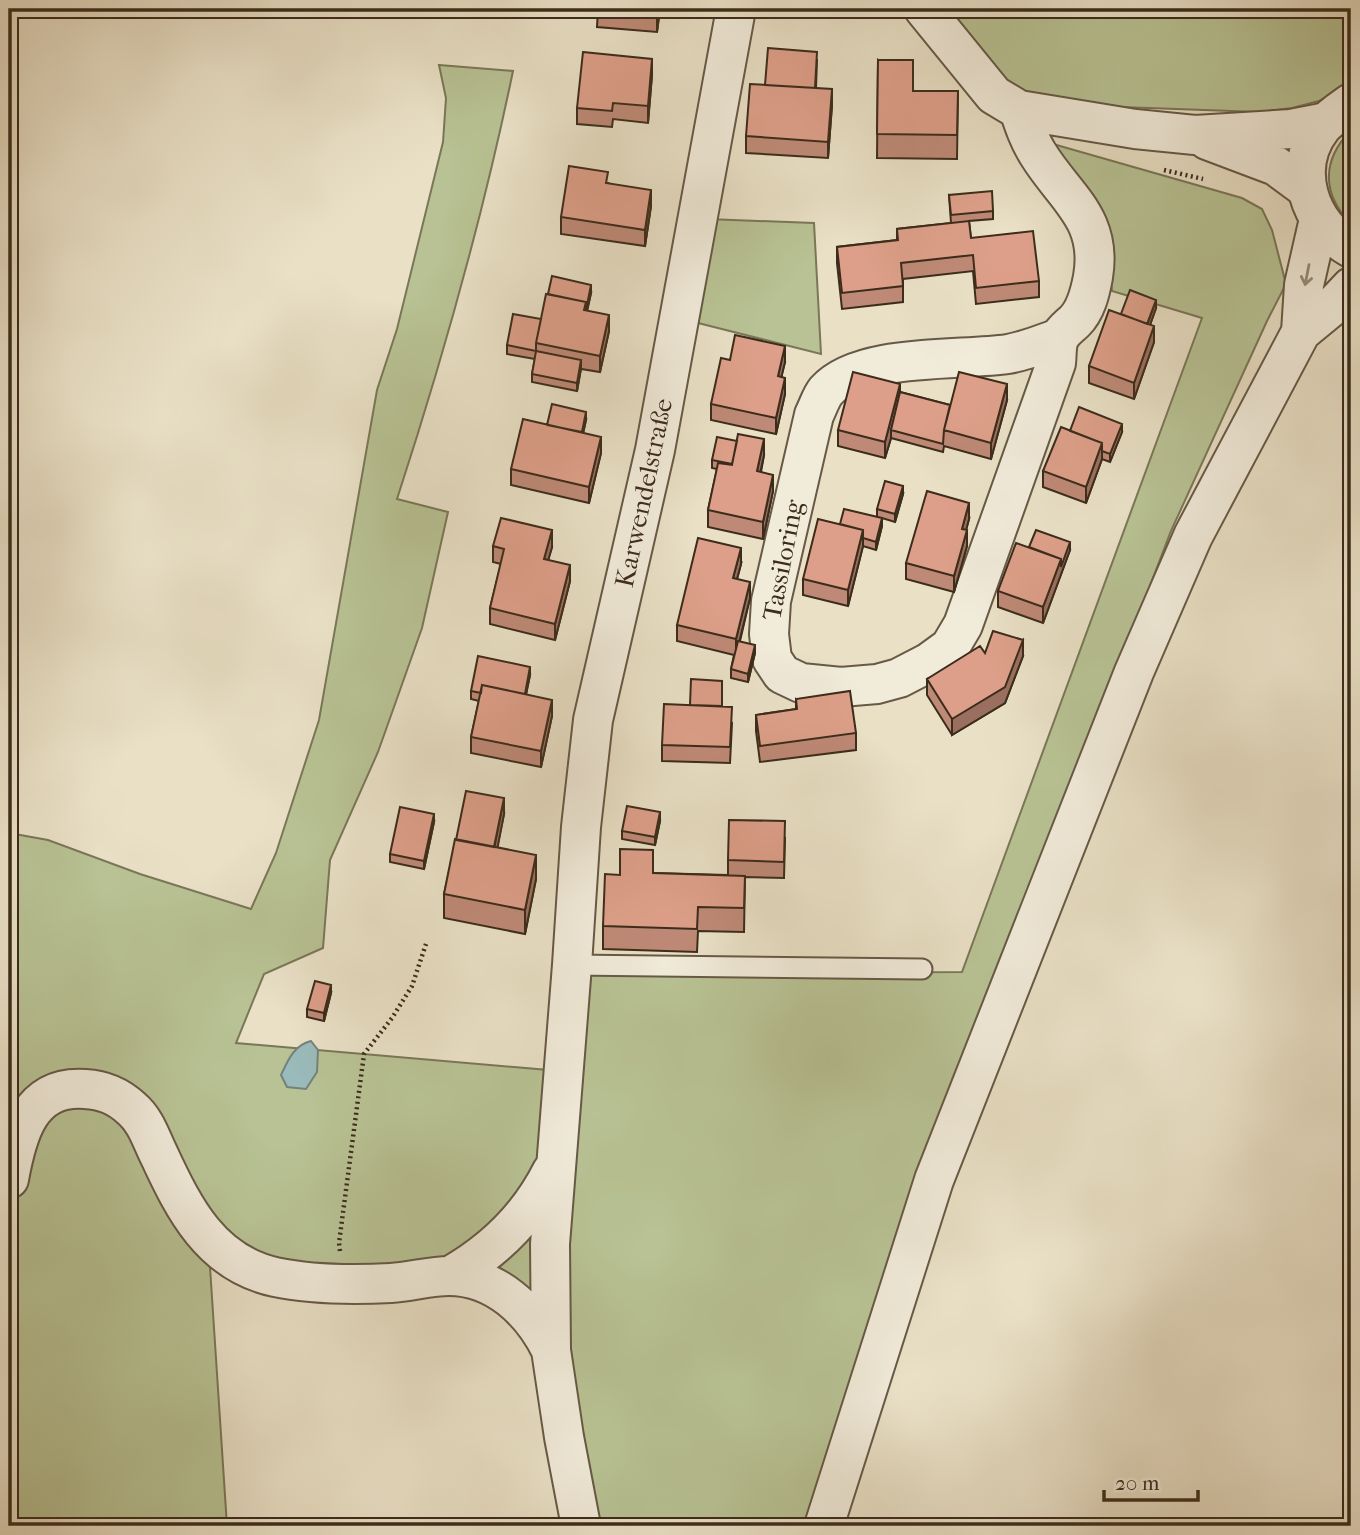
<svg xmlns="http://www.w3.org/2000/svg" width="1360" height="1535" viewBox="0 0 1360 1535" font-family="'IM FELL French Canon',serif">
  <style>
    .green { fill: #b8c294; stroke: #7a7758; stroke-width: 2 }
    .water { fill: #9abbbc; stroke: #74827c; stroke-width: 2 }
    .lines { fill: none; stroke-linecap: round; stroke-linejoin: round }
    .service-casing { stroke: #675946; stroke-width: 23 }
    .minor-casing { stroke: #675946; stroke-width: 42 }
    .tertiary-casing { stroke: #675946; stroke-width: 42 }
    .path { stroke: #3c2c1b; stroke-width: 4.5; stroke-dasharray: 2 3.5; stroke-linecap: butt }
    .service { stroke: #f1ebda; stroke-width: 19 }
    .minor { stroke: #f1ebda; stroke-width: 38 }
    .tertiary { stroke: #f1ebda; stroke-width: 38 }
    .wall { fill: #be8976; stroke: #3c2c1b; stroke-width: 2 }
    .shaded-wall { fill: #9b6f60; stroke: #3c2c1b; stroke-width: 2 }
    .building { fill: #dd9f89; stroke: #3c2c1b; stroke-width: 2 }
    .oneway { stroke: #968c7a }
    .labels { text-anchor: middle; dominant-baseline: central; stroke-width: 6; stroke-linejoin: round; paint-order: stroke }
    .street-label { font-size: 26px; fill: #3c2c1b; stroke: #f1ebda }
  </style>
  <rect width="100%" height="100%" fill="#e9e0c6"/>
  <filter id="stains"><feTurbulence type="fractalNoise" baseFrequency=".00286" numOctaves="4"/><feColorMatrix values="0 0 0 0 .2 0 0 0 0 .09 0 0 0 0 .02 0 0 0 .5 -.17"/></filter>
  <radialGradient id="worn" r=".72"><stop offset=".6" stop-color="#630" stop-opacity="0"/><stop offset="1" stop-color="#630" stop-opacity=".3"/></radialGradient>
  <!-- green -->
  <path class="green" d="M943,9H1351V85L1319,101L1292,108L1259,112L1066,105L1010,87Z
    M439,65L513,71C483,216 443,358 397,499L448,512L422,628L378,752L330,860L323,948L264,974L236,1043L548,1070L539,1171L462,1259L361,1276L209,1252L227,1526H9V833L48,840L140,874L251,909L276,853L319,720L377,390L397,329L443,142L446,98Z
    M1351,130V224C1321,193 1322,160 1351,130Z
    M1053,144L1242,198L1262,209L1272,230L1286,284L1267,321L1171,531L1000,978L807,1526H592L561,1305L582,974L962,972L1202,318L1112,291L1110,271Z
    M707,219L814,223L821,354L690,321Z
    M536,1222L531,1299L486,1270Z"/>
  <!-- water -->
  <path class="water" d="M311,1041L318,1050L317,1072L306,1089L287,1087L281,1075C288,1060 294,1045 311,1041Z"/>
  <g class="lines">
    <!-- service casing -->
    <g class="service-casing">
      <path id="service" d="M572,965L922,969"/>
    </g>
    <!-- minor casing -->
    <g class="minor-casing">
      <path id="minor" d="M924,9L994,95L1019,110L1135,129L1195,135L1291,129L1327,122
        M1019,110C1024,125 1029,140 1038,154C1065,198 1103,218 1093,277C1090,293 1086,310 1075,321C1070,326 1063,331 1060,337C1056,343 1057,356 1056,363L963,625L950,647L928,663L899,678L877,684L841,687L801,683L782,674L772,659L769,634L771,601L814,415C818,407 821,397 826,391C860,353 960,361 1008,354C1026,351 1042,344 1059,338
        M1207,140L1276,166L1307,189
        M9,1179C17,1135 29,1085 85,1089C104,1090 118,1096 132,1109C146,1121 151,1139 159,1155C184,1209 211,1263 275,1277C313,1285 352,1285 391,1283C410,1282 430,1276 449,1276C496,1276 532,1311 551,1350
        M450,1276C494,1251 529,1217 552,1171
        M581,1526L564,1437L551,1350L550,1244L572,965L581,827L593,720L655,450L736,9"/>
    </g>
    <!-- tertiary casing -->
    <g class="tertiary-casing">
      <path id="tertiary" d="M1351,103C1341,110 1330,117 1322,127C1290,168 1309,225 1351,248
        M1301,332L1304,285L1319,219
        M824,1526L934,1180L1134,672L1193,536L1301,332L1335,304L1351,287"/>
    </g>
    <!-- path -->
    <path class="path" d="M1164,170L1203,179
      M340,1251L339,1243L364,1054L392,1018L412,986L426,944"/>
    <!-- service -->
    <use href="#service" class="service"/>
    <!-- minor -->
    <use href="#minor" class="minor"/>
    <!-- tertiary -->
    <use href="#tertiary" class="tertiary"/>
  </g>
  <!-- wall -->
  <path class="wall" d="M598,9H660L657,32L597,27Z
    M817,60L816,88L832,105L828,158L746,153V136L765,85Z
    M878,60L913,91H958L957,159L877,158Z
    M652,75L648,123L613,119L612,127L577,124V108Z
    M608,183L651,206L645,246L561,234V217Z
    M949,195L993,211V219L969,221L971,238L1039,281V297L976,304L973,271L903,279V302L842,309L837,263V247L897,240V229L951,223Z
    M591,293L587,310L609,331L600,372L581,369L577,391L532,382V374L535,359L507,354V345L541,319Z
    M1156,308L1150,325L1154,342L1134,399L1089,383V366L1121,314Z
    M730,360L785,362L781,377L785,394L776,434L711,420V404Z
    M900,392L950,405L1007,400L991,459L944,446L943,452L891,438L885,458L838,446V430Z
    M586,420L583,433L601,453L589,503L511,485V469Z
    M1070,431L1122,432L1110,462L1102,459L1086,503L1043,487V471Z
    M764,455L761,472L773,491L763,539L708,527V510L717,469L712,468V460Z
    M903,494L895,522L882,518V526L876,550L863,546L848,606L803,595V579L840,524L877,517V509Z
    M969,519L966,530L967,546L954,592L906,579V563Z
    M493,546L552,547L548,560L570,581L555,640L490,624V608L501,564L493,562Z
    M1029,547L1070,550L1043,623L998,607V591Z
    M741,564L737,579L750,598L740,641L755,653L748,682L731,678V669L734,655L677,641V625Z
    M985,653L1023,656L1005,703L952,735L927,695V679Z
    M530,675L526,694L552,716L541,767L471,753V737L479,701L471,699V691Z
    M796,699L856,733V750L760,762L756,731V715L796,709Z
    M722,706L732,723L730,763L662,761V745Z
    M504,814L497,848L536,879L525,934L444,918V894L456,840Z
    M660,821L655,845L622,839V831Z
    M434,822L424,869L390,862V854Z
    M785,838L784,878L745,877L744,932L698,931L697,952L603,949V926L620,875L653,873L728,875V860Z
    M331,993L324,1021L307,1017V1009Z"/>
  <!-- shaded-wall -->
  <path class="shaded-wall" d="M658,9H660L657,32V16Z
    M652,59V75L648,123V106Z
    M832,89V105L828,158V142Z
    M651,190V206L645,246V230Z
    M591,285V293L584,326V310Z
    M1156,300V308L1145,339V331Z
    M609,315V331L600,372V356Z
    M1154,326V342L1134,399V383Z
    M785,346V362L778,392V376Z
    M581,360V368L577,391V383Z
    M785,378V394L776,434V418Z
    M900,384V400L891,430V438L885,458V442Z
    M1007,384V400L991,459V443Z
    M586,412V420L580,448V440Z
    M1122,424V432L1110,462V454Z
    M601,437V453L589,503V487Z
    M764,439V455L757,488V471Z
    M1102,443V459L1086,503V487Z
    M773,475V491L763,539V522Z
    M903,486V494L895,522V514Z
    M969,503V519L962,545V529Z
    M882,518V526L876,550V542Z
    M552,530V547L544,575V559Z
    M863,530V546L848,606V590Z
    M967,530V546L954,592V576Z
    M1070,542V550L1043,623V607L1061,559Z
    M741,548V564L733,594V578Z
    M570,565V581L555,640V624Z
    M750,582V598L736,655V639Z
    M1023,640V656L1005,703L952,735V719Z
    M755,645V653L748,682V674Z
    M530,667V675L523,710V702Z
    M552,700V716L541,767V751Z
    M504,798V814L493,871V854Z
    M660,812V821L655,845V837Z
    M434,814V822L424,869V861Z
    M536,855V879L525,934V910Z
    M331,985V993L324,1021V1013Z"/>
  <!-- building -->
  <path class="building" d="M598,9H658L657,16L597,11Z
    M768,48L817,52L815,88L765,85Z
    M583,52L652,59L648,106L613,103L612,111L577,108Z
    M878,60H913V91H958L957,135L877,134Z
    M750,84L832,89L828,142L746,136Z
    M569,166L608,172L606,183L651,190L645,230L561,217Z
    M992,191L993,211L951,215L949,195Z
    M969,221L971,238L1033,231L1039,281L976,288L973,255L901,263L903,286L842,293L837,247L898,240L897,229Z
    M552,276L591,285L586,310V302L548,294Z
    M1130,290L1156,300L1147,324L1121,314Z
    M546,294L586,302L584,310L609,315L600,356L536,343Z
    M1109,310L1154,326L1134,383L1089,366Z
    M513,314L541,319L536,343V351L507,345Z
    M735,335L785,346L778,376L785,378L776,418L711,404L721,358L730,360Z
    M536,351L581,360L577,383L532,374Z
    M853,372L900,384L885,442L838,430Z
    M959,372L1007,384L991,443L944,430Z
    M900,392L950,405L944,430L943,444L891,430Z
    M552,404L586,412L582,432L547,425Z
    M1079,407L1122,424L1110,454L1102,451V443L1070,431Z
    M523,419L601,437L589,487L511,469Z
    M1061,427L1102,443L1086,487L1043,471Z
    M738,434L764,439L757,471L773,475L763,522L708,510L718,463L732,465Z
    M717,437L737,441L732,464L712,460Z
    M885,481L903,486L895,514L877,509Z
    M927,491L969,503L962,529L967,530L954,576L906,563Z
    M844,509L882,518L876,542L863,538V530L840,524Z
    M501,518L552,530L544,559L570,565L555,624L490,608L504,549L493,546Z
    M818,519L863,530L848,590L803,579Z
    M1036,530L1070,542L1061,567V559L1029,547Z
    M698,538L741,548L733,578L750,582L736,639L677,625Z
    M1016,543L1061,559L1043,607L998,591Z
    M993,631L1023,640L1005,687L952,719L927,679L980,646L985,653Z
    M738,641L755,645L748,674L731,669Z
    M478,656L530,667L525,694L482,685L481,693L471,691Z
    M691,679L722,681V706L690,705Z
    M482,685L552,700L541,751L471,737Z
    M850,691L856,733L760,746L756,715L797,709L796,699Z
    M664,704L732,707L730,747L662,745Z
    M466,791L504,798L494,847L456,840Z
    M627,806L660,812L655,837L622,831Z
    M400,807L434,814L424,861L390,854Z
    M729,820L785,821L784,862L728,860Z
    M455,839L536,855L525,910L444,894Z
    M620,849L653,850V873L745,876L744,908L698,907L697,929L603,926L605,874L620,875Z
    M315,981L331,985L324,1013L307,1009Z"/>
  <!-- one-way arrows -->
  <defs><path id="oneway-shaft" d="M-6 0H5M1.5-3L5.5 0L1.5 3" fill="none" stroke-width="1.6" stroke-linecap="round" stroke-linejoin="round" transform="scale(1.75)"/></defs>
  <use class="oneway" href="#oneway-shaft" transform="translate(1307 275) rotate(101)"/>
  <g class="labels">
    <!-- street labels -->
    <g class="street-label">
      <text transform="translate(644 493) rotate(-78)">Karwendelstraße</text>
      <text transform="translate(783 560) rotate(-79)">Tassiloring</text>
    </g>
  </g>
  <!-- margin -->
  <rect width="1360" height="1535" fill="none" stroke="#e9e0c6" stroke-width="35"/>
  <rect x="10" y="10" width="1339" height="1514" fill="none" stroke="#3c2c1b" stroke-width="3.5"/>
  <rect x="18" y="18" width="1325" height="1500" fill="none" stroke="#3c2c1b" stroke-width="2"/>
  <!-- scale -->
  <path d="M1104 1490v10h94v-10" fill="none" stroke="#3c2c1b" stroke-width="3.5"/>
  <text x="1115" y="1490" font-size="21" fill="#3c2c1b" stroke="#f1ebda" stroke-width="5" paint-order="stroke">20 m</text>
  <rect width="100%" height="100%" filter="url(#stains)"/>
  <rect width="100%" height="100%" fill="url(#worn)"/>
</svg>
